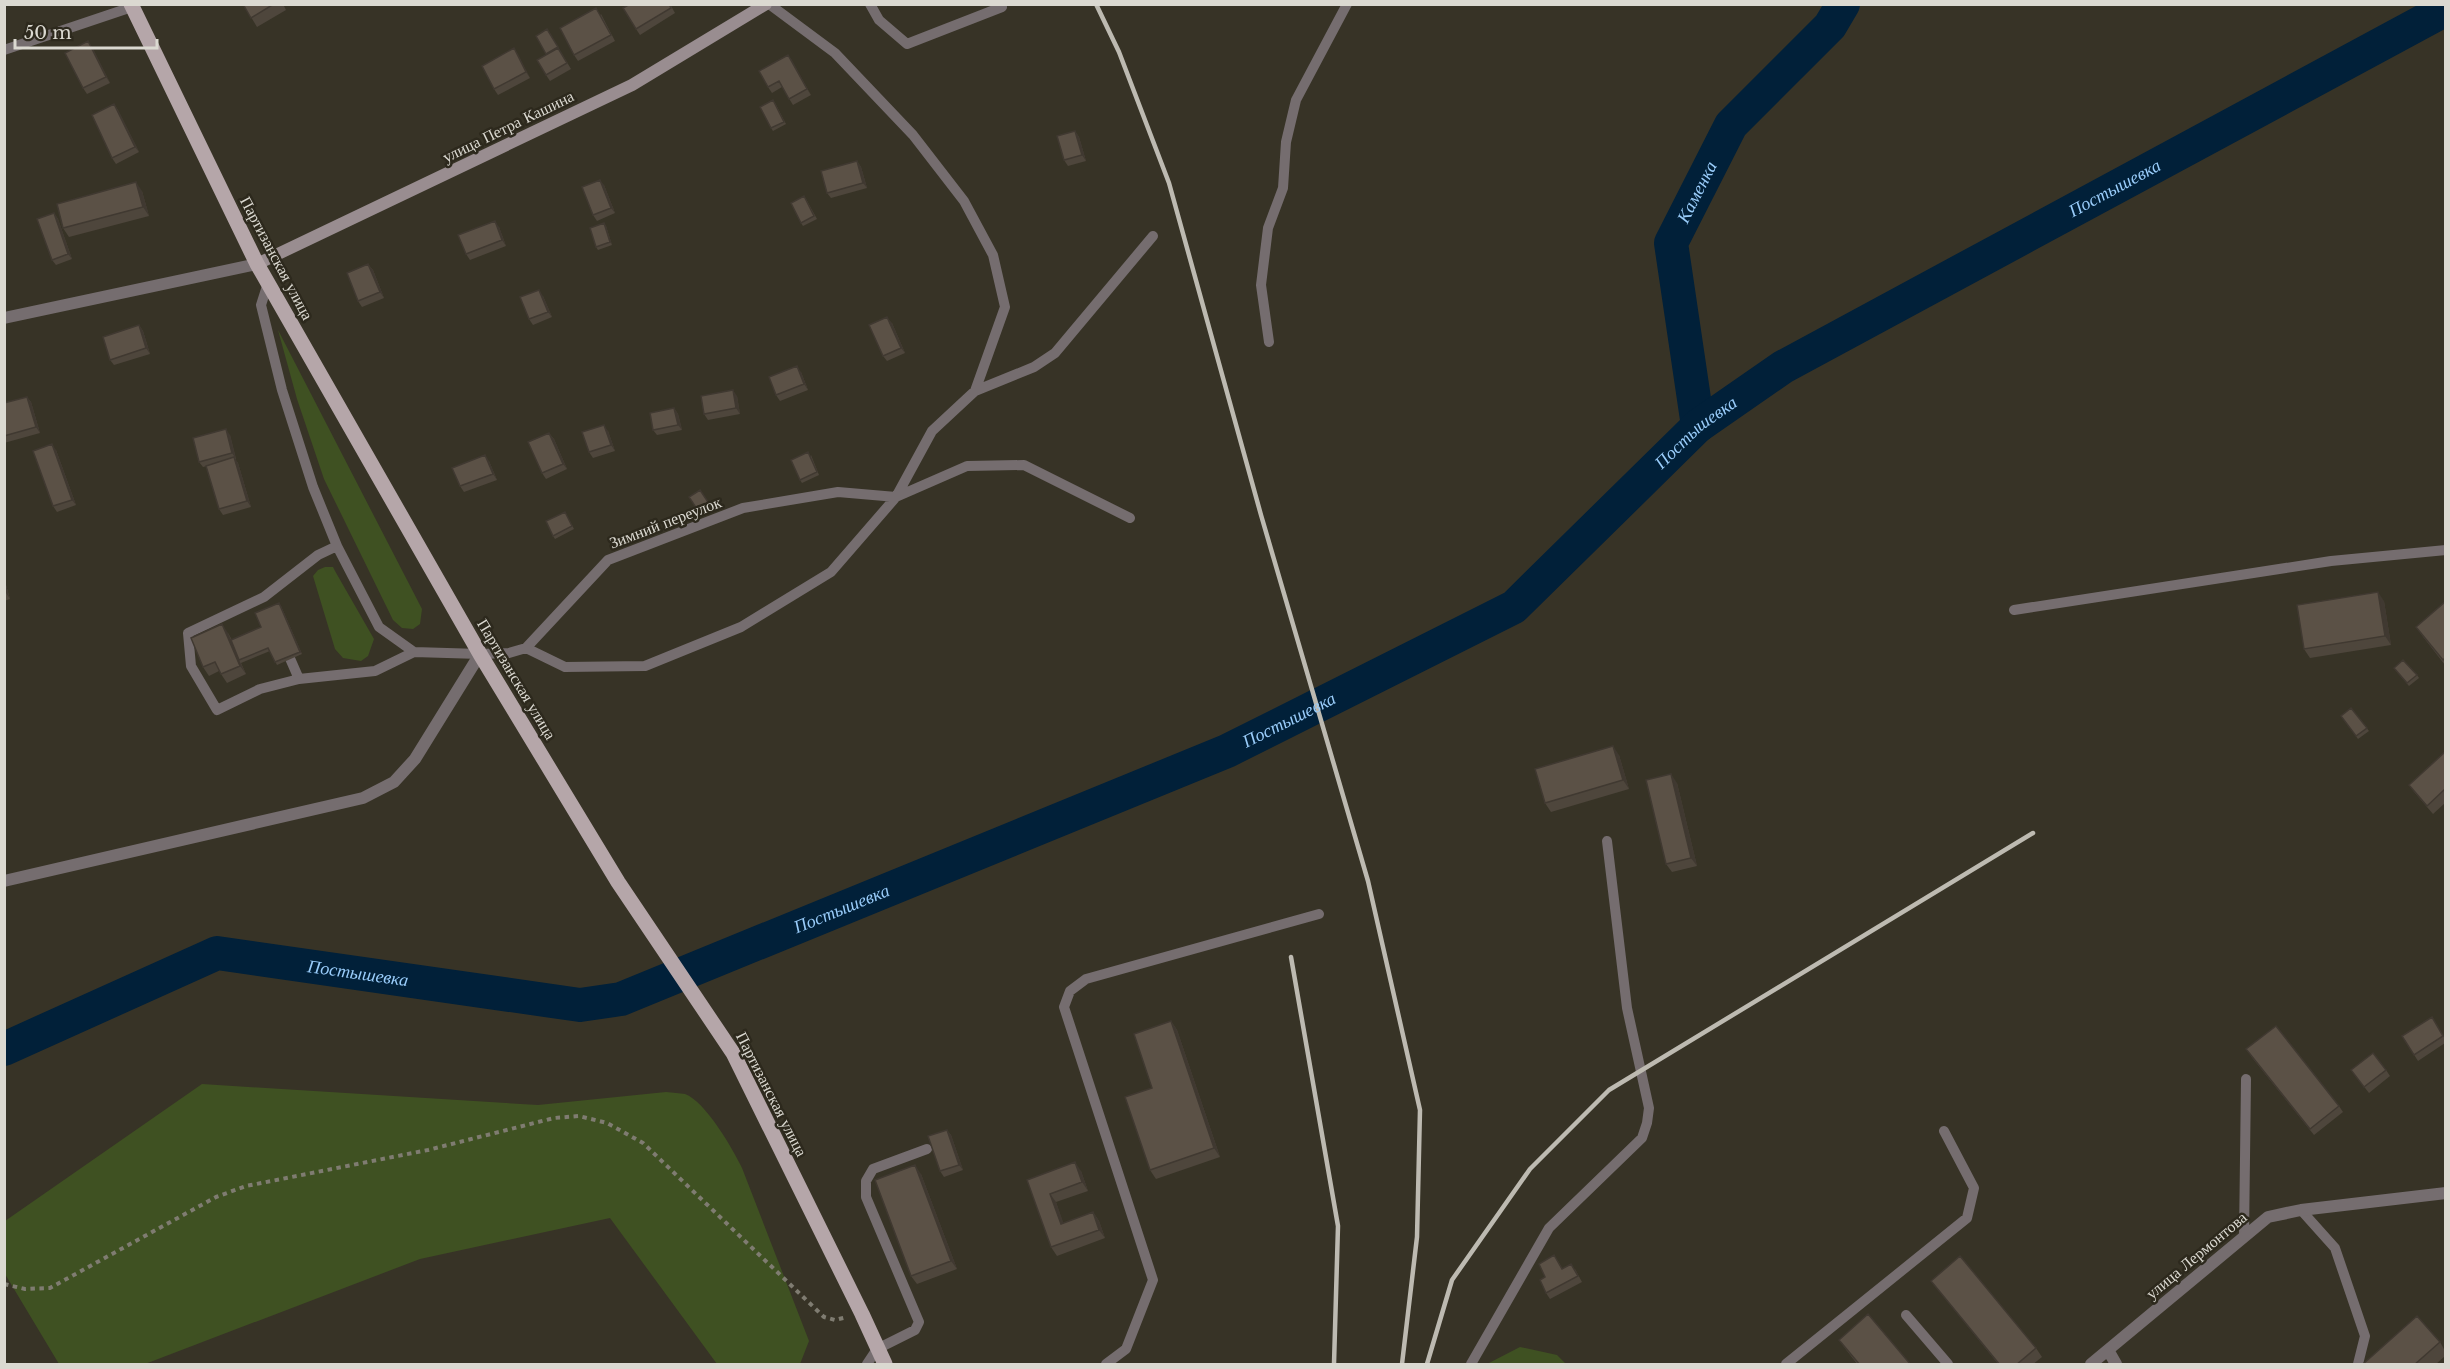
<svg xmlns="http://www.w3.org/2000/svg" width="2450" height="1369" viewBox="0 0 2450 1369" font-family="'Libre Baskerville',serif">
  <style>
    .green { fill: #3f5122 }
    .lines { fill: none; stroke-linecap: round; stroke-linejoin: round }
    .river { stroke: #012039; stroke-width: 34 }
    .path { stroke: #7f7c71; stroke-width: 4; stroke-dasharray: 4.5 4.5; stroke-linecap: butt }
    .lane { stroke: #756d6f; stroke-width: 10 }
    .street { stroke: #756d6f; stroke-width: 12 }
    .secondary { stroke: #998d90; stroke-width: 12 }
    .primary { stroke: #b5a6a9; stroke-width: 15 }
    .rail { stroke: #bdbab1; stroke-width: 4.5 }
    .wall { fill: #4e463c }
    .shaded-wall { fill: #403931 }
    .building { fill: #5b5146; stroke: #403931; stroke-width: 1.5 }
    .labels { text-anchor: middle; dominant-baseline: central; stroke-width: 5; stroke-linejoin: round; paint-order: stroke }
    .street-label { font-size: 16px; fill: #dbd9d1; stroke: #2d291d }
    .water-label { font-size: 18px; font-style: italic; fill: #99ccfa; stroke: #2d291d }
  </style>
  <rect width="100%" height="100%" fill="#373326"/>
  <!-- green -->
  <path class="green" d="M278,330L422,609L420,624L413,629L402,628L393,620L324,479L297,399Z
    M325,567H333L335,571L374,639L368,656L361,661L343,658L335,649L313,576L318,570Z
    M202,1084L538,1105L666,1092C672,1093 680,1093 685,1094C705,1101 733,1149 742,1168L809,1341L800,1364H717L610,1218L420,1259L145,1364H59L5,1274V1221Z
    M1520,1347L1557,1355L1566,1364H1487Z"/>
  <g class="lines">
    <!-- river -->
    <g class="river">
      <path id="s1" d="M1698,426L1671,243L1731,125L1830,26L1843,4"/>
      <path id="s2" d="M4,1049L217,953L580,1005L621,999L1227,751L1514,607L1698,426L1783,367L2446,9"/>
    </g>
    <!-- path -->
    <path class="path" d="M4,1284L25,1289L50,1288L216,1197L246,1186L428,1150L554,1118L579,1116L607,1123L643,1143L824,1317L835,1320L847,1317"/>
    <!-- lane -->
    <path class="lane" d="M870,4L879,20L907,44L1002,7
      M4,50L132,7
      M268,283L261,305L282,390L313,487L337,546
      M1269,342L1261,285L1268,228L1283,188L1286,142L1296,100L1347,4
      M975,391L1034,367L1055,353L1153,236
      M2014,610L2331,561L2446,550
      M285,647L299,679
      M526,648L565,667L645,666L741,627L831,572L896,497L932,431L975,391L1005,307L993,255L964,201L913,135L835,53L769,4
      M414,652L379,627L337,546L318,555L264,597L188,633L191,666L217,710L260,689L299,679L375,671L414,652L480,654L509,653L526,648L608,560L743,508L838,492L896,497L967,466L1024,465L1130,518
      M2301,1210L2335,1248L2365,1336L2358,1364
      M2244,1237L2246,1079
      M1906,1315L1948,1364
      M867,1364L877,1349L915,1330L919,1322L866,1197V1181L873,1169L927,1149
      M1106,1364L1126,1349L1153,1280L1064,1007L1070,991L1086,979L1319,914
      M1471,1364L1549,1228L1642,1138L1647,1123L1649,1108L1627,1008L1607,841
      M1786,1364L1967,1218L1974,1188L1944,1131"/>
    <!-- street -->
    <path class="street" d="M4,318L257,264
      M4,881L363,798L394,782L415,759L480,654
      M2108,1350L2116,1364
      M2091,1364L2268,1217L2301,1210L2446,1193"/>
    <!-- secondary -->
    <path class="secondary" d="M257,264L632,85L766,4"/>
    <!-- primary -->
    <path class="primary" d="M131,4L257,264L480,654L618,882L733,1053L862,1314L885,1364"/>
    <!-- rail -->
    <path class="rail" d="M1096,4L1119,52L1169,183L1261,515L1368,881L1420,1110L1417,1237L1402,1364
      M1291,957L1338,1226L1334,1364
      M1427,1364L1452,1280L1530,1169L1609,1090L2033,833"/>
  </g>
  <!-- wall -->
  <path class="wall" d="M243,4H283L286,10L257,27Z
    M630,4H670L675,13L640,35L636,29Z
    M601,14L615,41L578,61L574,55Z
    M547,29L571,69L550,81L546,75Z
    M92,47L110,83L87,94L83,88Z
    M514,48L530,78L498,95L494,89Z
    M788,55L811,95L793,105L782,87L772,93L768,87Z
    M775,103L786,124L773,131L771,128Z
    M114,104L118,110L139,152L116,164L112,158Z
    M1075,131L1079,137L1086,161L1068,166L1064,160Z
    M857,161L861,167L867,188L831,198L827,193Z
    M604,185L615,213L597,221L593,215Z
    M142,191L149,216L69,237L63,228Z
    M806,199L817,219L803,226L801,223Z
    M54,213L58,219L72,259L56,265L52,260Z
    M604,223L606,226L612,245L598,250L596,247Z
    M499,227L506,246L470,260L466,254Z
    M368,264L373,270L384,298L362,307L358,301Z
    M543,296L552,317L533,325L529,319Z
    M892,323L905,353L887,361L883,356Z
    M139,325L143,331L150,354L114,365L110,360Z
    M801,372L808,390L780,401L776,395Z
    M737,396L740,414L708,420L704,414Z
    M27,397L31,402L40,433L4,443V403Z
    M674,408L678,414L682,430L657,435L653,430Z
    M608,431L615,451L593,458L589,452Z
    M549,433L554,439L567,469L546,479L542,473Z
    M230,435L236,459H235L238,463L251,507L223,515L219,509L207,466L203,467L199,462Z
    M56,450L76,505L57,512L53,506Z
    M811,455L819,475L802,483L800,480Z
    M489,461L497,480L464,492L460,486Z
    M700,490L712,508L701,515L689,497Z
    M565,512L574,529L555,539L553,536Z
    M4,578L10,599L4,601Z
    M2384,601L2391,645L2310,658L2304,649Z
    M2445,602V665L2424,638L2416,627Z
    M281,606L302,654L277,665L270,651L241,663L246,674L227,683L219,671L209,676L203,667L228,633L232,640L261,627Z
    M2396,671L2417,675L2419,678L2409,686Z
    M2351,708L2369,731L2358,739L2341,716Z
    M2445,752V803L2433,814L2415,793L2409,785Z
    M1619,755L1629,789L1551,812L1545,803Z
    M1677,783L1697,866L1672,872L1666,864Z
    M2432,1017L2445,1039V1043L2418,1061L2402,1036Z
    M1171,1021L1177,1030L1220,1157L1156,1179L1150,1170L1152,1088Z
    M2250,1055L2339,1106L2343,1112L2314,1135Z
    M2351,1070H2386L2390,1076L2369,1093Z
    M947,1130L951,1135L963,1170L944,1177L940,1171Z
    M1081,1171L1088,1191L1056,1202L1063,1223L1093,1212L1099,1221L1105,1238L1057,1256L1051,1247L1027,1180Z
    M921,1174L957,1269L917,1284L911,1276Z
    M1558,1261L1562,1268L1575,1269L1582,1282L1550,1299L1546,1293L1545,1277Z
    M1931,1281L2036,1348L2042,1357L2032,1365H1999Z
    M1839,1340L1911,1365H1858L1847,1351Z
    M2440,1342L2445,1351V1356L2435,1365H2362Z"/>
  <!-- shaded-wall -->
  <path class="shaded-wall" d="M88,41L92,47L110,83L106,77Z
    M514,48L518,54L530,78L526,72Z
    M788,55L792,60L811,95L807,89Z
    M114,104L118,110L139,152L135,147Z
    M1075,131L1079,137L1086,161L1082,155Z
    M857,161L861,167L867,188L863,183Z
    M600,180L604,185L615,213L611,208Z
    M136,182L142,191L149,216L143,207Z
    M54,213L58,219L72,259L68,254Z
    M495,221L499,227L506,246L502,240Z
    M604,223L606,226L612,245L610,242Z
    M368,264L373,270L384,298L380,292Z
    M539,290L543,296L552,317L548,312Z
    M887,317L892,323L905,353L901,348Z
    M139,325L143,331L150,354L146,348Z
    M797,366L801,372L808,390L804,384Z
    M733,390L737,396L740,414L736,408Z
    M27,397L31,402L40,433L36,427Z
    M674,408L678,414L682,430L678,425Z
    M604,425L608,431L615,451L611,445Z
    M226,429L230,435L236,459L232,453Z
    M549,433L554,439L567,469L563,464Z
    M52,444L56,450L76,505L72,500Z
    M485,455L489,461L497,480L493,474Z
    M234,457L238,463L251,507L247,501Z
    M4,578L10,599L6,593L4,588Z
    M2378,592L2384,601L2391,645L2385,636Z
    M279,603L281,606L302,654L300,652Z
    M222,624L228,633L240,660H239L246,674L240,666Z
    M1613,746L1619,755L1629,789L1623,780Z
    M1671,774L1677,783L1697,866L1691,858Z
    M1171,1021L1177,1030L1220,1157L1214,1148Z
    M947,1130L951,1135L963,1170L959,1165Z
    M1075,1162L1081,1171L1088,1191L1082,1182Z
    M915,1165L921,1174L957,1269L951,1261Z
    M1050,1194L1056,1202L1067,1233L1061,1224Z
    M1093,1212L1099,1221L1105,1238L1099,1230Z"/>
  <!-- building -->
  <path class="building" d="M243,4H274L251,18Z
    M630,4H669L671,8L636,29L623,8Z
    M596,8L611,35L574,55L560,28Z
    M547,29L558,47L546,54L536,36Z
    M88,41L106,77L83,88L65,53Z
    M514,48L526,72L494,89L482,66Z
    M558,48L567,63L546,75L537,60Z
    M788,55L807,89L789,99L779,81L768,87L759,71Z
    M773,100L784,122L771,128L760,107Z
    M114,104L135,147L112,158L92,115Z
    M1075,131L1082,155L1064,160L1057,136Z
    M857,161L863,183L827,193L821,171Z
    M600,180L611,208L593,215L582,187Z
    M136,182L143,207L63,228L57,204Z
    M804,196L814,216L801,223L791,203Z
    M54,213L68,254L52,260L37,219Z
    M495,221L502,240L466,254L458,235Z
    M604,223L610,242L596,247L590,228Z
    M368,264L380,292L358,301L347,273Z
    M539,290L548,312L529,319L520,297Z
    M887,317L901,348L883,356L869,325Z
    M139,325L146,348L110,360L103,337Z
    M797,366L804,384L776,395L769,377Z
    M733,390L736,408L704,414L701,396Z
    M27,397L36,427L4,436V403Z
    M674,408L678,425L653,430L650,413Z
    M604,425L611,445L589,452L582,432Z
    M226,429L232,453L199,462L193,438Z
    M549,433L563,464L542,473L528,442Z
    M52,444L72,500L53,506L33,451Z
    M808,452L817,472L800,480L791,460Z
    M485,455L493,474L460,486L452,468Z
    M234,457L247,501L219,509L206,466Z
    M700,490L710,505L699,512L689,497Z
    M565,512L572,526L553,536L546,521Z
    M2378,592L2385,636L2304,649L2297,605Z
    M2445,602V658L2443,660L2416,627Z
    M279,603L300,652L275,662L268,648L239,660L231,640L261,627L255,613Z
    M222,624L240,666L221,674L215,662L203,667L191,638Z
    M2403,660L2417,675L2407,683L2394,668Z
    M2351,708L2367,728L2356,736L2341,716Z
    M1613,746L1623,780L1545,803L1535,769Z
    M2445,752V789L2427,806L2409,785Z
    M1671,774L1691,858L1666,864L1646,780Z
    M2432,1017L2443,1036L2414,1055L2402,1036Z
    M1171,1021L1214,1148L1150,1170L1125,1097L1152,1088L1134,1034Z
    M2276,1026L2339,1106L2310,1129L2246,1049Z
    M2373,1053L2386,1070L2364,1087L2351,1070Z
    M947,1130L959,1165L940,1171L928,1136Z
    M1075,1162L1082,1182L1050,1194L1061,1224L1093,1212L1099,1230L1051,1247L1027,1180Z
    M915,1165L951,1261L911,1276L875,1180Z
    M1554,1255L1562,1269L1571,1264L1578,1276L1546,1293L1540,1280L1545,1277L1539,1264Z
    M1960,1256L2036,1348L2016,1365H2000L1931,1281Z
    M1868,1314L1911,1365H1860L1839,1340Z
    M2417,1316L2440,1342L2414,1365H2362Z"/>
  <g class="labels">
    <!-- street labels -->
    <g class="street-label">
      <text transform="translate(508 126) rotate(-26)">улица Петра Кашина</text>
      <text transform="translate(277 258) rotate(62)">Партизанская улица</text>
      <text transform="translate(665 522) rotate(-21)">Зимний переулок</text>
      <text transform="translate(517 679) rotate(59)">Партизанская улица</text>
      <text transform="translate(772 1094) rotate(63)">Партизанская улица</text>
      <text transform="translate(2196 1255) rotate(-40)">улица Лермонтова</text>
    </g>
    <!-- water labels -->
    <g class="water-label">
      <text stroke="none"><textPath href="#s2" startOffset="2356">Постышевка</textPath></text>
      <text stroke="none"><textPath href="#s1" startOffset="242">Каменка</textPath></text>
      <text stroke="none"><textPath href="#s2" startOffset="1870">Постышевка</textPath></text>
      <text stroke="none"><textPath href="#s2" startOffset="1366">Постышевка</textPath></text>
      <text stroke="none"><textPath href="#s2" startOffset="880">Постышевка</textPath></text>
      <text stroke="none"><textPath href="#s2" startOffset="376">Постышевка</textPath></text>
    </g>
  </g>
  <!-- border -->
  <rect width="2450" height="1369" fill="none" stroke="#dbd9d1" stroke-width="12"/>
  <!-- scale -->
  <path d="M15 39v9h142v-9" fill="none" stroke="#dbd9d1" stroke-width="3"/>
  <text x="24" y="39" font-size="18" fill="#dbd9d1" stroke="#2d291d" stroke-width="4.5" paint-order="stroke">50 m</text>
</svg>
